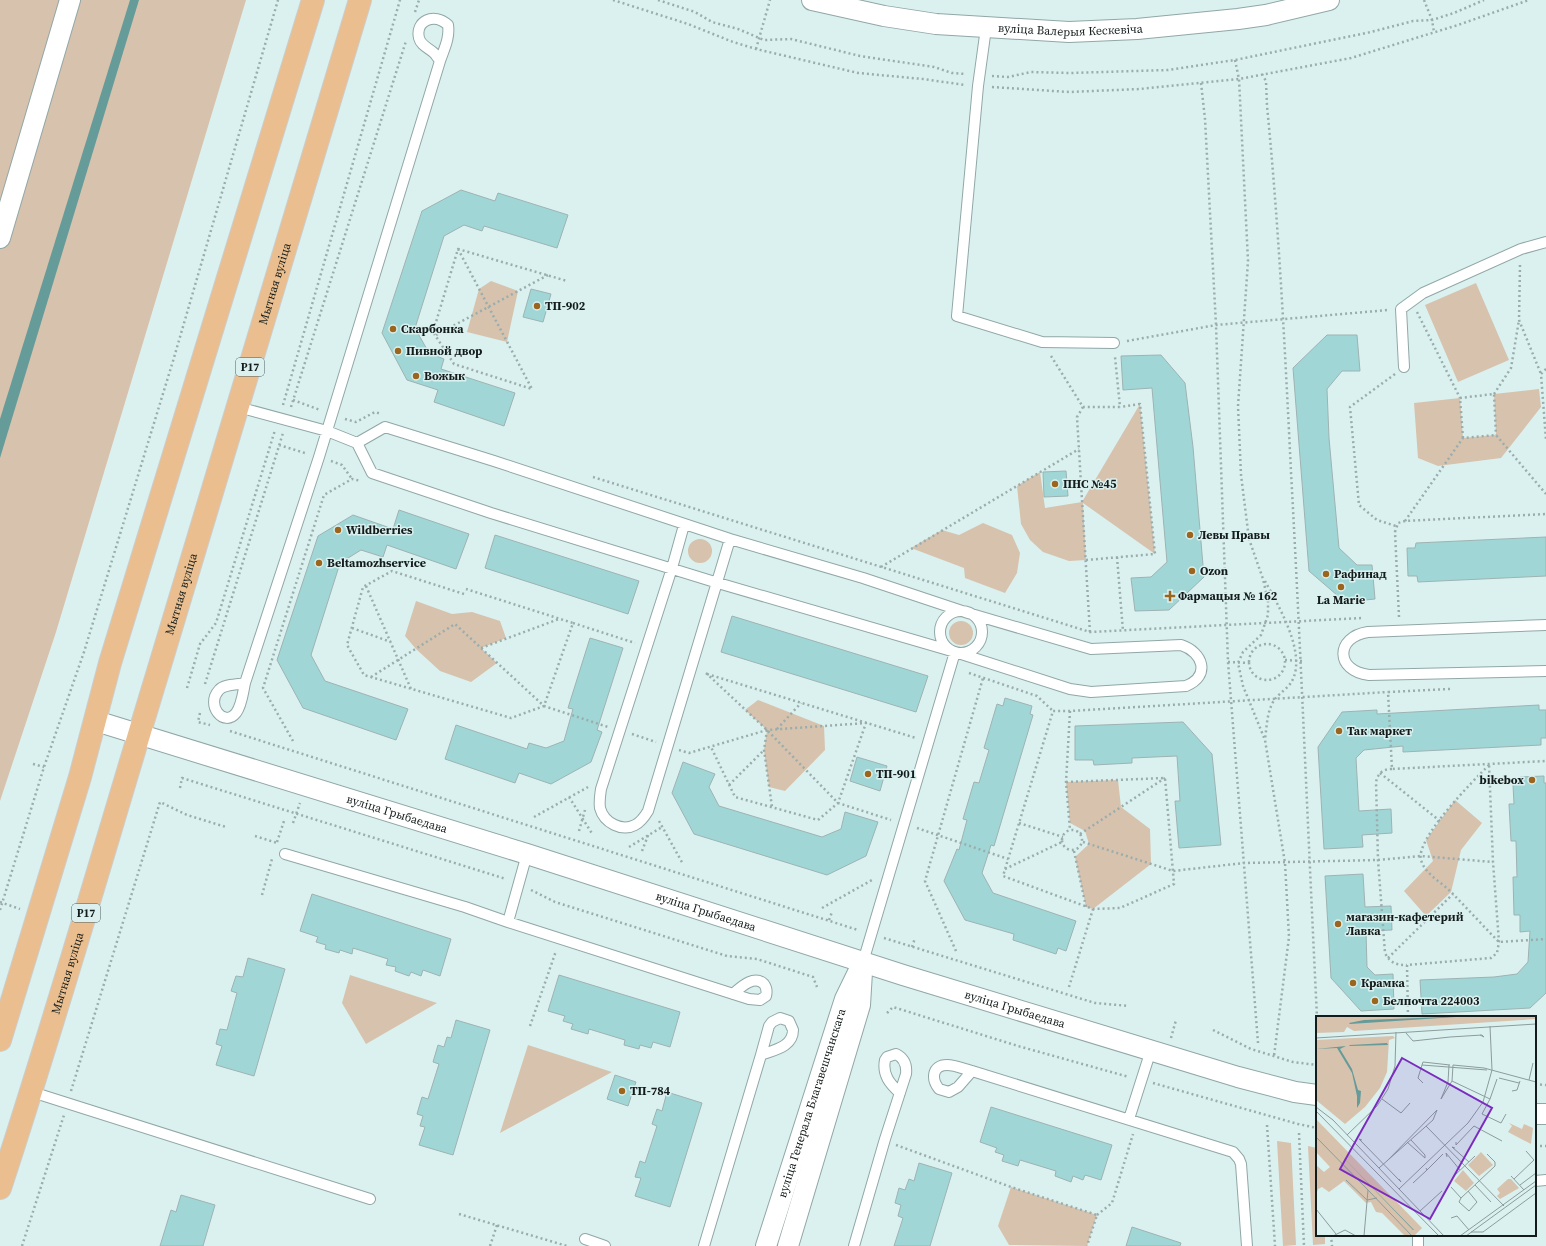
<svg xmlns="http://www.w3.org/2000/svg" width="1546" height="1246" viewBox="0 0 1546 1246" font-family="'Source Serif 4',serif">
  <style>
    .green { fill: #d7c2ad }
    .water { fill: #659b99 }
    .building { fill: #a0d7d6; stroke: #9db3b2 }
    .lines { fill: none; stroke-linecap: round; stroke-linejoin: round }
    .service-casing { stroke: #91a7a6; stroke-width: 12 }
    .minor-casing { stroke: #91a7a6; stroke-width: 22 }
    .trunk-casing { stroke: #cbcdcd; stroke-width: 24 }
    .path { stroke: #9aadac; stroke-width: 2.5; stroke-dasharray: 2 3; stroke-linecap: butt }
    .service { stroke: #fff; stroke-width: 10 }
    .minor { stroke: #fff; stroke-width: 20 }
    .trunk { stroke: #eabe8e; stroke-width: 22 }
    .poi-dot { fill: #9b651e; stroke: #daf1f0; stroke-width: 1.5 }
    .labels { text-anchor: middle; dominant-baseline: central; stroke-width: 3; stroke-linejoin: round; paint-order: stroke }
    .shield { fill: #daf1f0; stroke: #4f5c5b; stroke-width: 1 }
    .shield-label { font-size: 11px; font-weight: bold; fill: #141c1b }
    .street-label { font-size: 12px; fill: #141c1b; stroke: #daf1f0 }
    .poi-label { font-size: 12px; font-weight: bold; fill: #141c1b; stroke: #daf1f0; text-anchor: start }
    .inset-road { fill: none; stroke: #8b9c9b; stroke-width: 1 }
    .view { fill: #7b2cbf; fill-opacity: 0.15; stroke: #7b2cbf; stroke-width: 2 }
    .inset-edge { fill: none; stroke: #141c1b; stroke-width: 2 }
  </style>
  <rect width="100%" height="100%" fill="#daf1f0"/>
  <!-- green -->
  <path class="green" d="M0,0H246L56,632L0,801Z
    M491,281L518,291L507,342L467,332L479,289Z
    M1476,283L1509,360L1458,382L1425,305Z
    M1539,389L1541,407L1501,458L1438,466L1418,458L1414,403L1460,398L1463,438L1496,435L1494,394Z
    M1140,404L1155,554L1083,503L1086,560L1069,561L1043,552L1030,540L1021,524L1017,486L1040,472L1045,508L1082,502Z
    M983,523L1012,535L1020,553L1017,573L1005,593L965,578L964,568L911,548L942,530L959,535Z
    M688 551a12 12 0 1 1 24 0a12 12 0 1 1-24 0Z
    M416,601L452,614L472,612L500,621L506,638L481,648L497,663L471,682L440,671L416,649L405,636Z
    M949 633a12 12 0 1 1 24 0a12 12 0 1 1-24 0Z
    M758,700L824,726L825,750L785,791L769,787L764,750L767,730L745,710Z
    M1118,780L1121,807L1150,829L1151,864L1093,909L1086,907L1075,857L1089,844L1085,831L1070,823L1066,782Z
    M1455,800L1482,823L1461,850L1451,892L1426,916L1404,891L1433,861L1426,840Z
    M350,975L437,1003L366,1044L342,1003Z
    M528,1045L612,1072L500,1133Z
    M1277,1141L1291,1143L1296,1245L1283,1246Z
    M1308,1146L1317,1148V1235H1325V1244L1313,1245Z
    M1011,1187L1097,1215L1087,1246L1009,1245L998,1226Z"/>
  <!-- water -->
  <path class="water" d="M130,0H139L0,458V419Z"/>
  <!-- building -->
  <path class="building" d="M461,190L495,201L498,193L568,215L557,248L484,226L482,231L464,225L444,236L415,328L429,353L444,359L441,369L515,393L504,426L434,402L438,390L407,380L382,333L422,211Z
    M531,289L551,294L543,322L523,317Z
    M1327,335H1357L1360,371H1342L1327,389L1329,438L1339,548L1357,565H1372L1375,599L1345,602L1309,571L1293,368Z
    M1161,355L1185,383L1193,447L1204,577L1169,610L1135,611L1131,578L1151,577L1167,562L1152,388L1123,390L1121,356Z
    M1066,471L1068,496L1044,497L1043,472Z
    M399,510L469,534L456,569L387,545L383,557L361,550L340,563L311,655L325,681L408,709L396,740L303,708L277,660L318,536L353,515L393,529Z
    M495,535L639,581L628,614L485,568Z
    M1546,537V576L1418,582L1417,576H1408L1407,548H1415L1416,543Z
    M732,616L928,676L916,712L721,652Z
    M590,638L623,648L597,730L602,732L591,762L551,784L519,773L515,783L445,759L456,725L527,749L529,743L546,748L564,741L573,709L568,708Z
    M1005,698L1032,706L1030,714L1033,715L994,846L991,845L982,873L993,893L1076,921L1066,951L1058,948L1056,954L1013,940L1014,934L965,920L944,881L957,849L959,850L967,820L963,819L974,782L979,783L989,750L984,748L997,704L1003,706Z
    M1539,705V710H1546V738H1541V745L1403,752V746L1364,750L1356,758L1359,811L1391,809L1392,833L1362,835L1363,847L1324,849L1318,747L1342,712L1377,710V714Z
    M1183,722L1212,754L1221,845L1179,848L1175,801H1180L1177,756L1132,758V763L1094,765L1093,760H1075V726Z
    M857,757L887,766L880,791L850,781Z
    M683,762L715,774L709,787L719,806L822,837L841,829L845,812L878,822L866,856L827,875L694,834L672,793Z
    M1544,776V783H1546V993L1530,1008L1422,1014L1420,980L1494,977L1517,974L1528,962L1530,931L1520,932V915H1514L1513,877H1517L1516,841H1511L1509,804H1514L1513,785L1520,784V777Z
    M1363,874L1365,907L1391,906L1392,930L1366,931L1367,967L1375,975L1393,974L1394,1009L1361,1011L1331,978L1325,876Z
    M312,894L451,939L440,976L423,970L421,976L411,972L409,976L395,971L396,967L386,965L388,959L353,948L352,954L340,950L339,953L325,949L326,945L316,942L318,937L300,931Z
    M248,958L285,969L254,1076L216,1065L222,1046L216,1044L220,1029L227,1030L237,993L231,991L236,976L243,977Z
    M559,975L680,1012L670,1047L653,1042L651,1048L640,1045L639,1049L624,1045L625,1040L589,1029L588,1034L571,1029L573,1024L563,1021L565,1016L548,1011Z
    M456,1020L490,1030L453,1155L419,1145L425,1127L420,1126L423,1116L417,1114L422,1097L428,1099L439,1064L433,1062L438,1045L444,1047L447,1037L451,1038Z
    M615,1075L636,1082L628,1106L607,1099Z
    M667,1092L702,1103L670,1207L635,1196L641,1178L635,1177L640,1161L645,1163L657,1126L652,1124L657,1109L662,1111Z
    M991,1107L1112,1145L1101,1180L1085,1175L1083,1180L1073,1176L1071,1182L1055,1176L1056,1171L1020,1160L1018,1166L1002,1161L1004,1155L995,1152L997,1148L980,1142Z
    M919,1163L952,1173L930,1246H894L903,1218L898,1216L901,1205L895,1203L899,1188L905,1190L909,1179L914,1181Z
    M181,1195L215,1205L203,1246H160L171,1210L176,1212Z
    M1132,1227L1181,1243L1180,1246H1126Z"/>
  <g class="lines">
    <!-- service casing -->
    <g class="service-casing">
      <path id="service" d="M986,28L978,86L957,316L1042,342L1114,343
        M1404,367L1401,309L1423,293L1521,249L1546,242
        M238,407L327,431L357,443L372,473L491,513L718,583L955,652L1070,689L1091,692L1186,686C1211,676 1203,652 1181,645L1091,649L968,613L863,578L730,539L494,461L385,427L357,443
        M684,525L672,568L601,789C600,796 599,801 600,808C604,823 622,832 635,825C641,822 645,816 648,811L730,539
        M940 632a21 21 0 1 1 42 0a21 21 0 1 1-42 0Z
        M1546,625L1368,632C1335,637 1335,671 1369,675L1546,671
        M245,683C237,685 224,684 219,690C205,705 224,728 236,713C242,705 243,692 245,683L319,457L440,61C444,49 450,38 448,25C434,12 415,21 419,38C421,46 429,48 434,53C436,55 438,58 440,61
        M285,854L465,907L508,922L527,854
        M508,922L749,999L760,1000L766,996C767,992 767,988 764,984C754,974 740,988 733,994
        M863,962L955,652
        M972,1071L958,1087L949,1092L939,1089C931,1079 932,1065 947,1065C955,1065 964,1069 972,1071L1233,1152L1239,1159L1241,1164L1247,1246
        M32,1092L370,1199
        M1129,1119L1151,1050
        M1535,1181L1546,1180
        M1418,1235V1246
        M585,1239L605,1246
        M704,1246L761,1055L769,1026L772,1022L780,1018L789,1021L793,1030C793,1047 774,1050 761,1055
        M854,1246L885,1139L906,1074C907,1065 904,1058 896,1054L887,1057L885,1060C882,1075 890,1084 900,1093"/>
    </g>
    <!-- minor casing -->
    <g class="minor-casing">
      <g id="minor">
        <path id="s1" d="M812,0L884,16L936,24L1069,32L1137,29L1238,19L1266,15L1329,0"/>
        <path d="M0,238L70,0"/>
        <path id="s2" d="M96,721L527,854L903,975L1238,1077L1295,1092L1317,1095"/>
        <path d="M1535,1114H1546"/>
        <path id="s3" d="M766,1246L845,999L863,962"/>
        <path d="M788,1246L860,1005L862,972"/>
      </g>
    </g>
    <!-- trunk casing -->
    <g class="trunk-casing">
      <g id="trunk">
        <path d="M0,1040L80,777L110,663L313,0"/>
        <path id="s4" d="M0,1188C56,1018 105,846 157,675C224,450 293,225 360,0"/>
      </g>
    </g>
    <!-- path -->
    <path class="path" d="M613,0L688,24L733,42L756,49L858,73L923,79L965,85
      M658,0L695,12L712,22L738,29L764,40L791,39L860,56L934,67L952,73L965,74
      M1424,0L1432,20L1434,32
      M415,12L419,0
      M756,49L770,0
      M1235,60L1239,79L1248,261L1238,406L1241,475L1249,539L1263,579L1268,601V615L1261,635L1243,652L1238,663L1243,686L1265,740L1285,863L1289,937L1274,1056
      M1262,74L1266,81L1267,106C1279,228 1285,350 1291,472C1301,654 1308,835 1317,1017
      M992,76L1008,77L1031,72L1070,73L1168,70L1235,60L1371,32L1413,21L1432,20L1454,13L1484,0
      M1201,83L1205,119L1216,325L1228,662L1258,1043
      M992,87L1069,92L1140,89L1239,79L1351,58L1458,25L1529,0
      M458,249L532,389L454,364L433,332L458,249L567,281
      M1520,265L1519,320L1541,374
      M1417,312L1460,398
      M436,335L548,275
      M1127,341L1216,325L1388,310
      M1051,356L1083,407H1120L1115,357
      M1546,369L1541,374L1546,440
      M1395,374L1350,407L1359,505L1377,520L1396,526
      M1494,394L1511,368L1519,320
      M293,400L320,410
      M283,405L400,0
      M291,407L406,41
      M1083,407L1077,417L1090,633
      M345,419L356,422L375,412L381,414
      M1463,438L1460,398L1494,394L1496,435
      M279,445L305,453
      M331,461L342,465L352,479
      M593,477L1090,632L1362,618
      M1405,521L1463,438L1496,435L1546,494
      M1117,557L1123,631
      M1086,560L1155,554L1140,404L1120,407
      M881,567L1079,449
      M1265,581C1278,605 1307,653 1292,681C1289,687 1280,693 1275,699C1267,710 1267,725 1265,739
      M366,586L411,689
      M464,594L392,571L363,587L347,645L364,675L511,718L544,706L573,623L466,589
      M1399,617L1395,532L1398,523L1405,521L1546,514
      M573,623L635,643
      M352,628L391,642
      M1249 662a18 18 0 1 1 36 0a18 18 0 1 1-36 0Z
      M481,648L559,619
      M1285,660L1302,661
      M1228,662L1249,663
      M706,673L767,730L838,803L891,820
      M969,673L1037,696L1053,711
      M707,674L916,738
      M371,677L455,624L544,706L608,727
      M205,684L283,433
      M187,688L200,644L216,623L275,430
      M1450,689L1388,692L1392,769L1546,761
      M1070,711L1066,782L1070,830
      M200,713L198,722L210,725
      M777,729L801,703
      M767,730L764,750L772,807
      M230,731L858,930
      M632,734L656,742
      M293,741L263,688L324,495L352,479L361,481
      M679,750L689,753L767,730L866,723L838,803L818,820L735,797L711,747
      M33,764L44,767
      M1489,765C1473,781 1415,839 1421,860C1425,874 1441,882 1450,891C1467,908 1483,926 1499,942L1546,939
      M1392,769C1383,769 1378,773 1376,782L1378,860L1385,953C1390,963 1396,965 1407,965
      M1380,773L1440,821
      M1066,782L1165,778L1174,884L1120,908L1093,909
      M729,785L764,750
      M180,788L182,778L506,879
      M569,797L593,835
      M534,817L588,787
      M659,821L683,864
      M293,823L300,803
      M1019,823L1063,837
      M917,828L1008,859
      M1062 840a10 10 0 1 1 20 0a10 10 0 1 1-20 0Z
      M579,831L585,810
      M1080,834L1165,778
      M255,836L277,843
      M277,842L284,821
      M1083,842L1173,871L1244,863L1378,860L1421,856L1493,862
      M629,847L662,827
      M642,851L649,833
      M1074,851L1086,907
      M1005,869L1062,842
      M531,890L555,902L727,956L757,959L813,977L817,987
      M262,895L272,859
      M0,902L20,909
      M822,908L872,880
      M0,910L44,767L84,652L173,361L278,0
      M829,920L832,912
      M884,938L1095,1003L1129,1006
      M912,947L915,938
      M956,951L925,881L983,678
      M1388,958L1453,894
      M1069,987L1093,909L1003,876L1053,711H1070L1388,692
      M887,1013L893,1007L1018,1046L1129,1077
      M1408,1017L1407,965L1491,958L1497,953L1499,942L1493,862L1489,764
      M530,1026L556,951
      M1213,1030L1251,1049L1293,1062L1317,1065
      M1171,1038L1176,1020
      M1153,1083L1298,1124L1317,1128
      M1535,1084L1546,1085
      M71,1091L160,802L187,815L226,827
      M1267,1125L1275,1246
      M1299,1133L1304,1246
      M896,1145L1011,1187L1097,1215L1087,1246
      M1535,1146H1546
      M459,1214L567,1246
      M1097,1215L1112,1203L1133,1134
      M1331,1235L1332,1246
      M22,1246L64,1115
      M490,1246L497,1225"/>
    <!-- service -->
    <use href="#service" class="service"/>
    <!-- minor -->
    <use href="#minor" class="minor"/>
    <!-- trunk -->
    <use href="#trunk" class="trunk"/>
  </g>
  <!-- markers -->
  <g class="poi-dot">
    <circle cx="537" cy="306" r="4"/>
    <circle cx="393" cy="329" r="4"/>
    <circle cx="398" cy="351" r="4"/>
    <circle cx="416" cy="376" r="4"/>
    <circle cx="1055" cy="484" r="4"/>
    <circle cx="338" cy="530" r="4"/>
    <circle cx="1190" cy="535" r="4"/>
    <circle cx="319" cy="563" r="4"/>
    <circle cx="1192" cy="571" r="4"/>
    <circle cx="1326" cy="574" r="4"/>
    <circle cx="1341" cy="587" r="4"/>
    <path d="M1168 590h4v4h4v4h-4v4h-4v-4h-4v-4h4z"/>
    <circle cx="1339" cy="731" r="4"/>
    <circle cx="868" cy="774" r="4"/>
    <circle cx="1532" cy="780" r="4"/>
    <circle cx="1338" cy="924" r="4"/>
    <circle cx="1353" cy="983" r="4"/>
    <circle cx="1375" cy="1001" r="4"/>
    <circle cx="622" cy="1091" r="4"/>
  </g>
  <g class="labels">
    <!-- shield labels -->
    <g class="shield">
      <rect x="236" y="358" width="28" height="18" rx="3"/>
      <rect x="72" y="904" width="28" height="18" rx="3"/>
    </g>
    <g class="shield-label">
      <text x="250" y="367">Р17</text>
      <text x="86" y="913">Р17</text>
    </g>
    <!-- street labels -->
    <g class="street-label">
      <text stroke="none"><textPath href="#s1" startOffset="261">вуліца Валерыя Кескевіча</textPath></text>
      <text stroke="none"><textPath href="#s4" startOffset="945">Мытная вуліца</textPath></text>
      <text stroke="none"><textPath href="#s4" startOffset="621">Мытная вуліца</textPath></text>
      <text stroke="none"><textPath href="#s2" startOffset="315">вуліца Грыбаедава</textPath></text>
      <text stroke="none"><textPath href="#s2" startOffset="639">вуліца Грыбаедава</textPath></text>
      <text stroke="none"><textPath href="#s4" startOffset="225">Мытная вуліца</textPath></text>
      <text stroke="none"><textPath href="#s2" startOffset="963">вуліца Грыбаедава</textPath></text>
      <text stroke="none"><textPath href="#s3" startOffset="150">вуліца Генерала Благавешчанскага</textPath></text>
    </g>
    <!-- poi labels -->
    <g class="poi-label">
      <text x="545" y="306">ТП-902</text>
      <text x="401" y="329">Скарбонка</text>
      <text x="406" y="351">Пивной двор</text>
      <text x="424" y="376">Вожык</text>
      <text x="1063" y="484">ПНС №45</text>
      <text x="346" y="530">Wildberries</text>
      <text x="1198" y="535">Левы Правы</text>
      <text x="327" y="563">Beltamozhservice</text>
      <text x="1200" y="571">Ozon</text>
      <text x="1334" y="574">Рафинад</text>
      <text x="1178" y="596">Фармацыя № 162</text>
      <text x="1341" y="600" text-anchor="middle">La Marie</text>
      <text x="1347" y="731">Так маркет</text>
      <text x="876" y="774">ТП-901</text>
      <text x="1524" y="780" text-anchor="end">bikebox</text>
      <text x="1346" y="917">магазин-кафетерий<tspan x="1346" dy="14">Лавка</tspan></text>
      <text x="1361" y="983">Крамка</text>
      <text x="1383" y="1001">Белпочта 224003</text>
      <text x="630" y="1091">ТП-784</text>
    </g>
  </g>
  <!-- overview -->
  <g transform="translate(1316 1016)">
    <rect width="220" height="220" fill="#daf1f0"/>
    <path d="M0,0H220V3L38,15L31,11L28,16L0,17ZM77,20L79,22L73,24L71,56L64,72L49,91L29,108L0,84V24ZM0,103L106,212L98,220H89L66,197L60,196L55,186L50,187L28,165L13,176L6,171L2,173L0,179V149L8,156L14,151L0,136ZM193,107L206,113L208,108L217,112L215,128L192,116L196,110ZM165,136L177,149L163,160L152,149ZM147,154L158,167L150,175L138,165ZM192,163H195L203,172L184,183L181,180L184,177L181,173Z" fill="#d7c2ad"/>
    <path d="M155,0L34,8L33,7L48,4ZM71,27L72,29L33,30L34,29ZM30,30L24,33L36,53L42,74L45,75L44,87L41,92V80L36,57L21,32L0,33ZM19,133L98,214H97Z" fill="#659b99"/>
    <path class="inset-road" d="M90,17L97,25L134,21L166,19L168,21L164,19M0,22L220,8M106,49L107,46L134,49M133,49L132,66L125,83L136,65M183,62L203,67M213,64L217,47M107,67L102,62L106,49L171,54M196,75L201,74L204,65M66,83L85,97L94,87M174,83L181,63M0,91L17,104L128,220M0,95L123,220M190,98L185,107L166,98L174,83L136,65L137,49L168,52L220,66M110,110L188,190M31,119L61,90L72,73L79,50L80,16M0,121L52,174L48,220M46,124L43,123L85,166L83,163M91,126L109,142V139L95,124M140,126V129L158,110L186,125M139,132L136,131L153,146M131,141L130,137L144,154M63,152L117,104L121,94L71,145M111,154L127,138L125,140M195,160L208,174M137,161L159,140M198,163L218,144L210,135M30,164L51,184L61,182M97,167L111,154L110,152M159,169L175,186M204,169L220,157M135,171L145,182L179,150V146L171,138M83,173L152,107L167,86L176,54L174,10M52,174L96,220M145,182L143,186L153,195L161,186L152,175M0,193L20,218M104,195L126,175M135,202L141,200L153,214M155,216H167L220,177M17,220L29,214L40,220M144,220L220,165M150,220L220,169"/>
    <path class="view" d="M86,42L176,92L114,203L24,153Z"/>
    <rect width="220" height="220" class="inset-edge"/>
  </g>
</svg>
